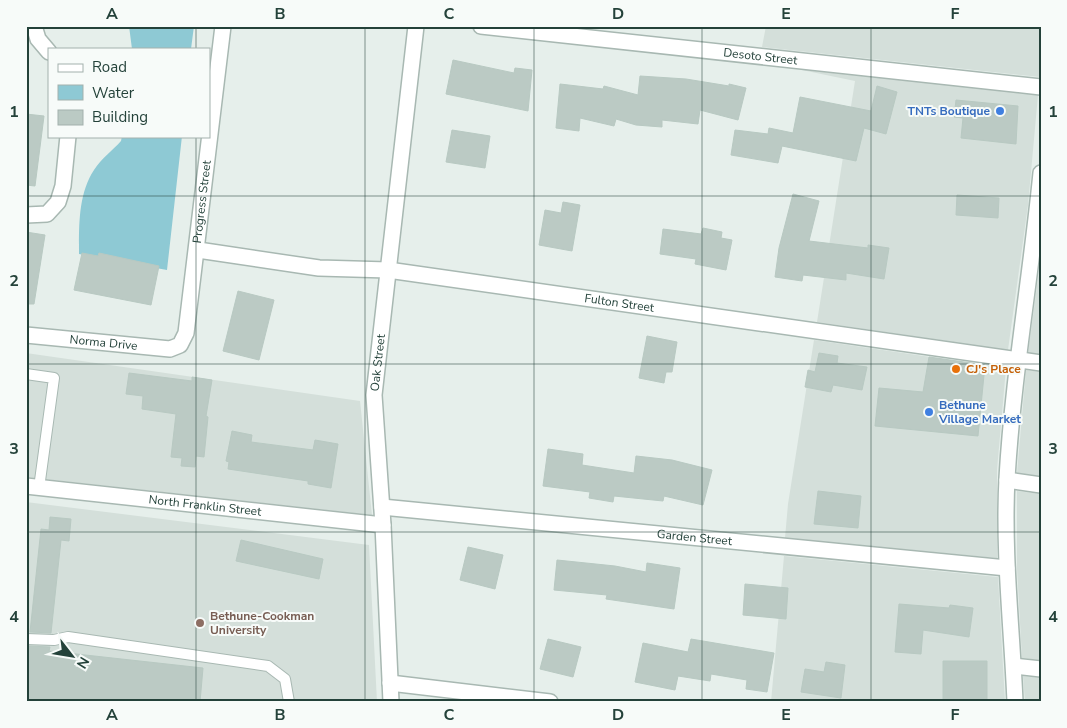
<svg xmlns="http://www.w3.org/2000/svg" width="1067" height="728" viewBox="0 0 1067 728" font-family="'Nunito Sans',sans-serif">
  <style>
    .built { fill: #d4dfda }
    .water { fill: #8ec9d4 }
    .building { fill: #bbcac4; stroke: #b8c9c2 }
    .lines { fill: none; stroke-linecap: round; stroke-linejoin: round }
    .service-casing { stroke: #a8b8b2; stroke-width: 12 }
    .minor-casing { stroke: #a8b8b2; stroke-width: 18 }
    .tertiary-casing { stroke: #a8b8b2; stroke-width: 18 }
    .service { stroke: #fff; stroke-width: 10 }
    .minor { stroke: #fff; stroke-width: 15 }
    .tertiary { stroke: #fff; stroke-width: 15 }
    .grid { fill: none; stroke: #24423a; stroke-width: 1; stroke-opacity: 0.55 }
    .shop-dot { fill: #3f7fe0; stroke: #f7fbf9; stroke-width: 2 }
    .food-dot { fill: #e8710a; stroke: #f7fbf9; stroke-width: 2 }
    .education-dot { fill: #8d6e63; stroke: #f7fbf9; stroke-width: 2 }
    .labels { text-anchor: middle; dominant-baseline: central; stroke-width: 4; stroke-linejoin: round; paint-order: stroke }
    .street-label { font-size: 12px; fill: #24423a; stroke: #f7fbf9 }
    .shop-label { font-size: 12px; font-weight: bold; fill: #366cbe; stroke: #f7fbf9; text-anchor: end }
    .food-label { font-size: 12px; font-weight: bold; fill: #c56008; stroke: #f7fbf9; text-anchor: start }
    .education-label { font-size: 12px; font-weight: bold; fill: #785e54; stroke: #f7fbf9; text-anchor: start }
    .neatline { fill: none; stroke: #24423a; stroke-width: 2 }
    .grid-label { font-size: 16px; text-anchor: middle; font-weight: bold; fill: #24423a }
  </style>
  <rect width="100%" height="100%" fill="#e6efeb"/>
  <!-- built -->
  <path class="built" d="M766,26H1041L1040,77L762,47Z
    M797,69L1038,95L1028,205L1008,350L817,322L855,81Z
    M1041,256V354L1028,353Z
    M814,340L1006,368L997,470V558L785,538L788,504Z
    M26,353L360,401L372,515L26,477Z
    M1026,370L1041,372V476L1017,473Z
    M1017,491L1041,494V660L1022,658L1017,569Z
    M26,502L369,545L377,702H26Z
    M784,556L998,577L1005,702H771Z
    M1023,676L1041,678V702H1025Z"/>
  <!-- water -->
  <path class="water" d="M129,26H194L191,49H132Z
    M122,136H182L167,270L79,254C79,227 78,194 94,170C101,159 113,150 121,141Z"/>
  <!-- building -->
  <path class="building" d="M453,60L514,73L515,68L532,70L528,111L446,94Z
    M640,76L686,79L729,86V84L746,88L738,120L700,110L698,124L662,120V127L636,125L616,119L614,126L580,118L579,131L556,128L560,84L603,89L604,86L638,95Z
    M877,86L897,92L886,134L864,128L856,161L782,146L778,163L731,155L735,130L768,134L769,128L793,133L800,97L871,111Z
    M956,100L1018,106L1016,144L961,138L963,118L954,117Z
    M26,114L44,116L35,186L26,185Z
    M452,130L490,136L485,168L446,162Z
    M793,194L819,201L809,241L868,248V245L889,248L884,279L846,273V280L803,275L802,281L775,277L779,248Z
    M957,195L999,198L998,218L956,215Z
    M563,202L580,205L572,251L539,245L545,210L561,213Z
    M703,228L722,232L721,238L732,240L726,270L695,264L696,259L660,254L663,229L701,234Z
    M26,232L45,235L34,304H26Z
    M82,253L98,256L99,253L159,266L151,305L74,290Z
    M238,291L274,300L259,360L223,351Z
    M647,336L677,342L672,372H666L664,383L639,378Z
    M819,353L838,356L837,363L867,367L862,390L833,385L831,392L805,387L808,370L815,372Z
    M929,357L985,365L978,436L875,426L879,388L923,392Z
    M129,373L192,381V377L212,380L206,416L208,417L204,457L196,456L195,467L181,466L182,458L171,457L176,414L142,409L143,396L126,394Z
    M232,431L252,435L251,442L313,450L315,440L338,444L331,488L308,484V481L228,469L229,462L226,461Z
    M548,449L583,454L582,465L634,473L636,456L672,460L712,470L703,505L664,496L663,501L614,496L613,502L589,498L590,492L543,486Z
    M818,491L861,496L858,528L814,524Z
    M50,517L71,519L69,541L61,540L51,633L30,632L41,529L49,530Z
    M241,540L323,559L319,579L236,561Z
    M468,547L503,555L495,589L460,580Z
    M557,560L615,566L646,572L647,563L680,568L674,609L606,599L607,595L554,590Z
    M745,584L788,588L786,619L743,615Z
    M899,604L949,608L950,605L973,608L969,637L923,630L921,654L895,652Z
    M548,639L581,647L573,677L540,669Z
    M691,639L774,653L767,692L746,689L747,680L711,674L710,681L678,676L675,690L635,682L643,643L688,652Z
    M29,646L50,647L49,651L203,668L200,702H26V649H29Z
    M943,661H987V702H943Z
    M826,662L845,665L841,698L801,692L805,669L824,672Z"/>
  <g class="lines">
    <!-- service casing -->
    <g class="service-casing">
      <path id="service" d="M26,374L54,378L39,488
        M26,639L54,640L68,637L268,666L285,679L289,702"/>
    </g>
    <!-- minor casing -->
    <g class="minor-casing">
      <g id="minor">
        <path d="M34,26L38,39L49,52"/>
        <path id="s1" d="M481,26L1041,87"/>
        <path d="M26,215L47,214L58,202L63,186L68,136"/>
        <path id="s2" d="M198,250L319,268L388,270L1041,363"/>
        <path id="s3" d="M26,335L170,349L180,345L186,333L223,26"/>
        <path d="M1007,480L1041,485"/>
        <path id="s4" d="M26,486L383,525"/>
        <path id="s5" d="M382,507L1007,568"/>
        <path d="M1014,666L1041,669"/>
        <path d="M390,683L550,702"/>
        <path id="s6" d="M391,702L383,525L374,395L416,26"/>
      </g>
    </g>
    <!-- tertiary casing -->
    <g class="tertiary-casing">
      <path id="tertiary" d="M1015,702C1012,628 1003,553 1007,478C1013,376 1031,275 1041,173"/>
    </g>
    <!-- service -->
    <use href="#service" class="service"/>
    <!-- minor -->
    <use href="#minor" class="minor"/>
    <!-- tertiary -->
    <use href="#tertiary" class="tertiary"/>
  </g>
  <!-- grid -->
  <path class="grid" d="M196,26V49M365,26V702M534,26V702M702,26V702M871,26V702M196,136V702M26,196H1041M26,364H1041M26,532H1041"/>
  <!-- markers -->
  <g class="shop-dot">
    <circle cx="1000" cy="111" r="5"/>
    <circle cx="929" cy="412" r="5"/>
  </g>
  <circle class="food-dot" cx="956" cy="369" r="5"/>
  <circle class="education-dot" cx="200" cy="623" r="5"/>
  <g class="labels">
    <!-- street labels -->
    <g class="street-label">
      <text stroke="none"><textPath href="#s1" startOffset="281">Desoto Street</textPath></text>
      <text stroke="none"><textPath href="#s3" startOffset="301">Progress Street</textPath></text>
      <text stroke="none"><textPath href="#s2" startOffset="425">Fulton Street</textPath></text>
      <text stroke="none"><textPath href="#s3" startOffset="78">Norma Drive</textPath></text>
      <text stroke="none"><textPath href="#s6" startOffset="340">Oak Street</textPath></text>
      <text stroke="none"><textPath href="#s4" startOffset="180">North Franklin Street</textPath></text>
      <text stroke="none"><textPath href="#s5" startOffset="314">Garden Street</textPath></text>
    </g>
    <!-- shop labels -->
    <g class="shop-label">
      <text x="990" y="111">TNTs Boutique</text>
      <text x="939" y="405" text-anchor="start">Bethune<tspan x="939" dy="14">Village Market</tspan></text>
    </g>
    <!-- food labels -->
    <g class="food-label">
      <text x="966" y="369">CJ's Place</text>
    </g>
    <!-- education labels -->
    <g class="education-label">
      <text x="210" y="616">Bethune-Cookman<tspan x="210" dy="14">University</tspan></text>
    </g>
  </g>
  <!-- border -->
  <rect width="1067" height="728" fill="none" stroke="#f7fbf9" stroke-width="55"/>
  <!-- legend -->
  <rect x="48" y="48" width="162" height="90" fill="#f7fbf9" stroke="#a3b1ad"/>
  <rect x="58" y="64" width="25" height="8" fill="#ffffff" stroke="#a3b1ad"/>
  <text x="92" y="72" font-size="15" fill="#24423a">Road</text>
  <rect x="58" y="85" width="25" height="15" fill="#8ec9d4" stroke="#a3b1ad"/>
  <text x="92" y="98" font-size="15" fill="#24423a">Water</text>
  <rect x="58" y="110" width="25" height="15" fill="#bbcac4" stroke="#a3b1ad"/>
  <text x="92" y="122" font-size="15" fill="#24423a">Building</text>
  <!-- north arrow -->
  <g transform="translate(72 656) rotate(121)" stroke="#f7fbf9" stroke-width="4" paint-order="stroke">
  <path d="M0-4L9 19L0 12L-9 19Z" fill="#24423a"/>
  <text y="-8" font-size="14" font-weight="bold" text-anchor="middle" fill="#24423a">N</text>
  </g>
  <rect x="28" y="28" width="1012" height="672" class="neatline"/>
  <g class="grid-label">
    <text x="112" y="19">A</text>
    <text x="280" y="19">B</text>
    <text x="449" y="19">C</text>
    <text x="618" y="19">D</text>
    <text x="786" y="19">E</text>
    <text x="955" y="19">F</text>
    <text x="14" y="117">1</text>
    <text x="1053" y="117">1</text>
    <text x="14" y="286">2</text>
    <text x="1053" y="286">2</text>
    <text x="14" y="454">3</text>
    <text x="1053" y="454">3</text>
    <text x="14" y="622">4</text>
    <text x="1053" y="622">4</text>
    <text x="112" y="720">A</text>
    <text x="280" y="720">B</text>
    <text x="449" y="720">C</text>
    <text x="618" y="720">D</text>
    <text x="786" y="720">E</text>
    <text x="955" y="720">F</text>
  </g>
</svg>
